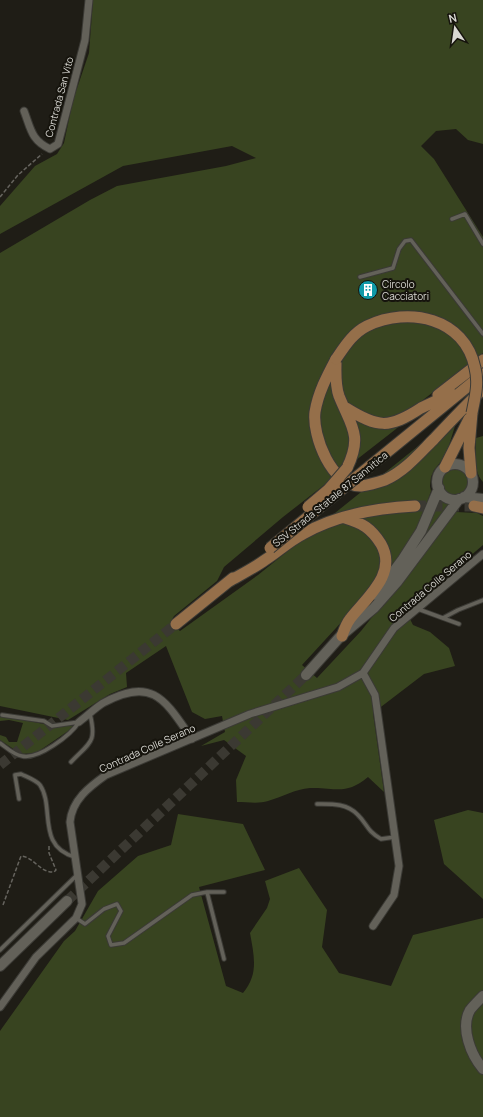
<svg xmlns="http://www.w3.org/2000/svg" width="483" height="1117" viewBox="0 0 483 1117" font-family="Manrope,sans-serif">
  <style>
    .green { fill: #384420 }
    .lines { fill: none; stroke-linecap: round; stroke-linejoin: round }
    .secondary-tunnel { stroke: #3b3932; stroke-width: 10; stroke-dasharray: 10 5; stroke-linecap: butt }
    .primary-tunnel { stroke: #3b3932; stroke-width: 11; stroke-dasharray: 11 5.5; stroke-linecap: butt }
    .lane-casing { stroke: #3b3a35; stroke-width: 5.5 }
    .street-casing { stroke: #3b3a35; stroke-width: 9 }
    .secondary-casing { stroke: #3b3a35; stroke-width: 12 }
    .primary-casing { stroke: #3b3a35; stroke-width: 13 }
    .path { stroke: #66645e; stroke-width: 1.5; stroke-dasharray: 4 2; stroke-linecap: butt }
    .lane { stroke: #636159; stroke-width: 3.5 }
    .street { stroke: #636159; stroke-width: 7 }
    .secondary { stroke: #636159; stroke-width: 10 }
    .primary { stroke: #956f4a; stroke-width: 11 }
    .primary-bridge-casing { stroke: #3b3a35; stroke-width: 13; stroke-linecap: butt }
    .primary-bridge { stroke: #956f4a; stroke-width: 11 }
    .labels { text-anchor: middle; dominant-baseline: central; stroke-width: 4; stroke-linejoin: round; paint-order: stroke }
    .street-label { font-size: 10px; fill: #d9d8d3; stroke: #16140d }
    .poi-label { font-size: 10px; fill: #d9d8d3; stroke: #16140d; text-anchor: start }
  </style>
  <rect width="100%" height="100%" fill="#1f1d16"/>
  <!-- green -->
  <path class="green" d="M93,0H483V144L468,140L456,129L436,131L421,146L434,159L483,237V353L423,400L396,429L283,517L224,567L217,581L174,616L170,623L180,631L258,575L443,426H455L446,455L434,470L431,477L430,486L431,491L424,512L404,554L302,665L317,678L361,631L456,512L477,513L483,516V545L406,611L413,625L430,632L449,648L455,666L424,674L373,713L384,792L368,777C345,796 336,787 310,788C295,789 282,797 268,801C259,804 247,802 237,802L236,780L246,756L224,740L201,746L225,732L222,716L205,719L192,712L166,646L126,673L127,687L110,694L68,720L0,706V253L90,200L117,186L226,166L256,158L232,146L123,166L0,234V206L35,166L57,154L64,143L73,100L89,53Z
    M483,436V482C472,470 476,452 476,438Z
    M442 482a13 13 0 1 1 26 0a13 13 0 1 1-26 0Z
    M439,495L453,502L419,545L421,538Z
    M2,716L44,724L52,727L70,725L74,727L36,753L21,754L0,740V735L6,737L9,742H17L23,723L9,720L0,721V717Z
    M468,810L483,813V899L444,864L434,820Z
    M178,814L243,824L265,870L199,887L226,986L243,993C259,974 254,956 250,933L267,908L270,899L265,881L299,868L327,910L322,947L339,973L391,986L413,935L483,918V1117H0V1031L64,941L75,931L98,891L138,856L171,845Z"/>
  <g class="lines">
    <!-- secondary-tunnel -->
    <path class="secondary-tunnel" d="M0,765L176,624
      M67,901L306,675"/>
    <!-- primary-tunnel -->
    <path class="primary-tunnel" d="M415,506H474"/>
    <!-- lane casing -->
    <g class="lane-casing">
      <path id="lane" d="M452,219L465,214L483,244
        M360,277L393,268L399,249L405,241L411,240L483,334
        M418,609L459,624
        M443,618L458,610L483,600
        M2,715L44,721L52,726L79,722
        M0,743C7,748 14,755 22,756C38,760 71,735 79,722
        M71,762C90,742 97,743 90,714
        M19,799L15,775L21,774C27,777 36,780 40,785C55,807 36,846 75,857
        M317,804C331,804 347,803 358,815C368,825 366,830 381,839L395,837
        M207,892L224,959
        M76,918L85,924L104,909L117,904L121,911L108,936L111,945L124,943L192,895L207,892H224
        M0,950L78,874"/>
    </g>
    <!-- street casing -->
    <g class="street-casing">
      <path id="street" d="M24,111C31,129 31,140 50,149L58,144L85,40L89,0
        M363,673L375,695L399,866L394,895L373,926
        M79,722C87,716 95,708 103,703C153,676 165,700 192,739
        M0,1007L36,957L76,918L82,904L70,822C72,800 89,787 106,775L250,714L338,687L363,673L394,628L483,554"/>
    </g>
    <!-- secondary casing -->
    <g class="secondary-casing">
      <path id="secondary" d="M437 482a18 18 0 1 1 36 0a18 18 0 1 1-36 0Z
        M464,497L483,499
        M376,595L403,559L421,531L439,488
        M343,634L374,608L397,582L459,499
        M306,675L346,630
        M0,966L67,901
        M483,996C479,1000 474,1005 470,1010C460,1028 471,1055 483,1069"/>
    </g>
    <!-- primary casing -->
    <g class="primary-casing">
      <path id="primary" d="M336,359C327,376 318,393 315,412C312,436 332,487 361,486C368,485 379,482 385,480C405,471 419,454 434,439C450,422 466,405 483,389
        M336,362C336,373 335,385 339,396C351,426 363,435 347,468
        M438,395L483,360
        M346,408C378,428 389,429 421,408C431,403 442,398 452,394
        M370,466L483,374
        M445,467L469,419
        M471,473L469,448L472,413
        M474,506L483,508
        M228,582C240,575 254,568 265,560C278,552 289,541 303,534C336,515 377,508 415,506
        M176,624L233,578
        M342,636C344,630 346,624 350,619C366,598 398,574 381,544C371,528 362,523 345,518"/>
    </g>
    <!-- path -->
    <path class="path" d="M0,197L18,175L42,154
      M3,905L21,856C34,857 40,873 54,872L56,870L49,853V846"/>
    <!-- lane -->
    <use href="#lane" class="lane"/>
    <!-- street -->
    <use href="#street" class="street"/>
    <!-- secondary -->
    <use href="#secondary" class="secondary"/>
    <!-- primary -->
    <use href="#primary" class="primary"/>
    <!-- primary-bridge casing -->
    <g class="primary-bridge-casing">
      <path id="primary-bridge" d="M336,359C345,346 353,333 367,326C409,306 465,318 475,368C479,383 475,398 472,413
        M308,507L328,490L347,468
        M270,548L370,466"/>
    </g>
    <!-- primary-bridge -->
    <use href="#primary-bridge" class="primary-bridge"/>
  </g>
  <!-- icons -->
  <defs>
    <g id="building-disc" transform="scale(1)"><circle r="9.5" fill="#0f9aa8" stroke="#16140d"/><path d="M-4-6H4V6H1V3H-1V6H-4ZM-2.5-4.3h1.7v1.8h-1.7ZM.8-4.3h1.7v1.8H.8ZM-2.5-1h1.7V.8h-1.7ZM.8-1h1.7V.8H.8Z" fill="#fff"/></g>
  </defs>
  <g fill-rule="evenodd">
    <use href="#building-disc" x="368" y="290"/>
  </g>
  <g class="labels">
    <!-- street labels -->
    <g class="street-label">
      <text transform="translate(59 97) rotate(-75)">Contrada San Vito</text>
      <text transform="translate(330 499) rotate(-39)">SSV Strada Statale 87 Sannitica</text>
      <text transform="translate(430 586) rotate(-40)">Contrada Colle Serano</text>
      <text transform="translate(147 748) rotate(-24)">Contrada Colle Serano</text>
    </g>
    <!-- poi labels -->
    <g class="poi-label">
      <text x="382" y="284">Circolo<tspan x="382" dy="12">Cacciatori</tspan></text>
    </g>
  </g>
  <!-- north arrow -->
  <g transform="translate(455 28) rotate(347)" stroke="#16140d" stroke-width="3" paint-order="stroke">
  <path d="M0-3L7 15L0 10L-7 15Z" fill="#d9d8d3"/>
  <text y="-6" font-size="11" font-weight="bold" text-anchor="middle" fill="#d9d8d3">N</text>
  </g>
</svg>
